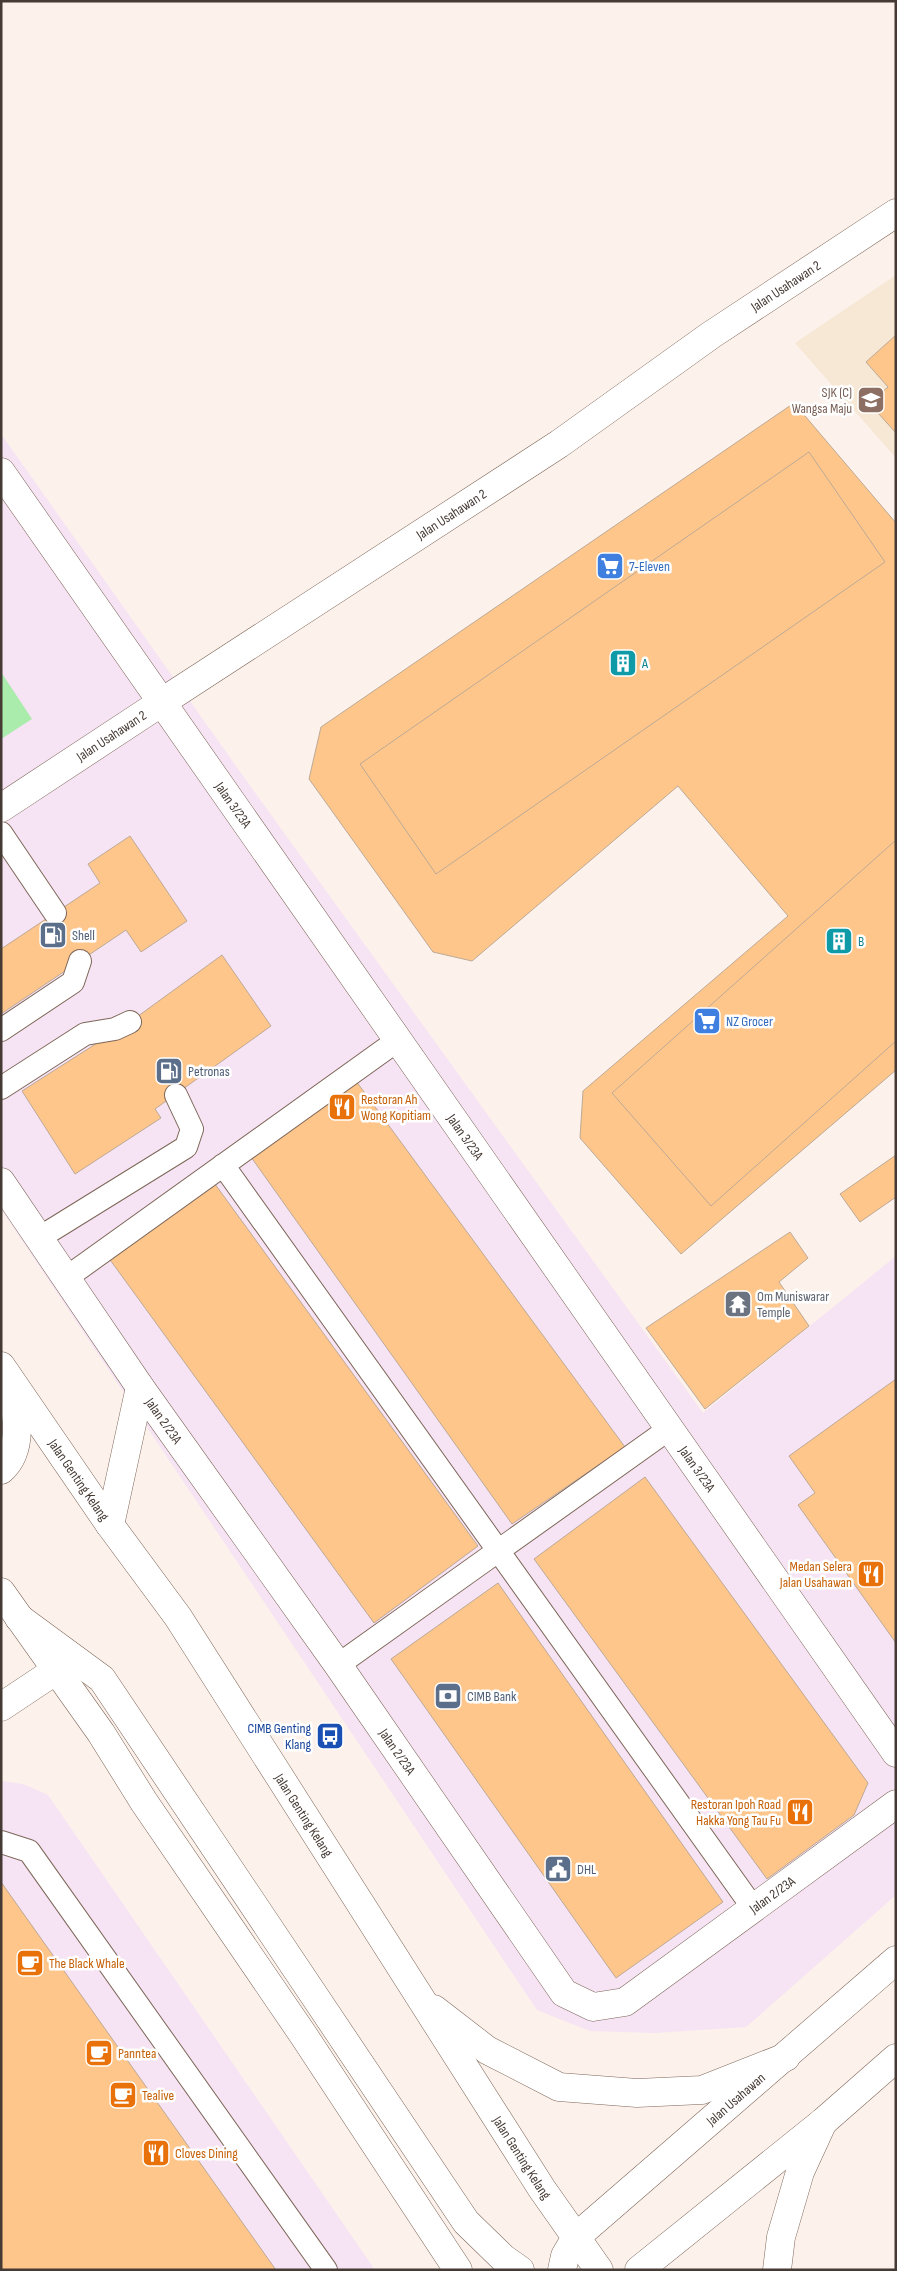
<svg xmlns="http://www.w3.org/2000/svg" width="897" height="2271" viewBox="0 0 897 2271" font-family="'Sofia Sans Condensed',sans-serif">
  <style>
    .commercial { fill: #f6e3f4 }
    .education { fill: #f7e7d5 }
    .green { fill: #aaecab }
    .building { fill: #fec68b; stroke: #bda995 }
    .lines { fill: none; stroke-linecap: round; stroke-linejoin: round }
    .service-casing { stroke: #7e6759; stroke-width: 24 }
    .minor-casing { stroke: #7e6759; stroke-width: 29 }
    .tertiary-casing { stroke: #7e6759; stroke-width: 29 }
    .primary-casing { stroke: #7e6759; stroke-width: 29 }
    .service { stroke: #fff; stroke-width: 22 }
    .minor { stroke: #fff; stroke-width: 28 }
    .tertiary { stroke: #fff; stroke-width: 28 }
    .primary { stroke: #fff; stroke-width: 28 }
    .labels { text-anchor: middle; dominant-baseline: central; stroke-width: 5; stroke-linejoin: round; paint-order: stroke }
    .street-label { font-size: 14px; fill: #453a34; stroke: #fff }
    .education-label { font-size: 14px; fill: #785e54; stroke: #fff; text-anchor: end }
    .shop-label { font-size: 14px; fill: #366cbe; stroke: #fff; text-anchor: start }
    .culture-label { font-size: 14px; fill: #0d838f; stroke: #fff; text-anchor: start }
    .service-label { font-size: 14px; fill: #4e5e75; stroke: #fff; text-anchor: start }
    .food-label { font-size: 14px; fill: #c56008; stroke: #fff; text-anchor: start }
    .worship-label { font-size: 14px; fill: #5b616d; stroke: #fff; text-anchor: start }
    .transit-label { font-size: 14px; fill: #164399; stroke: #fff; text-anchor: end }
  </style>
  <rect width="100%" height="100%" fill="#fcf1eb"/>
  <!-- commercial -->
  <path class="commercial" d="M1,434L243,776L703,1413L896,1256V1895L746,2027L655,2033L590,2031L537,2010L1,1209Z
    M1,1781L23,1784L48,1795L375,2270H1Z"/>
  <!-- education -->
  <path class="education" d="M896,275V458L795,343Z"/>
  <!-- green -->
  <path class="green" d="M1,672L32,719L1,739Z"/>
  <!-- building -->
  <path class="building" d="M896,335V433L869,403L888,387L866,362Z
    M794,403L896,523V1070L681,1254L580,1138L583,1091L788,916L678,786L472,961L433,952L309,779L321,727Z
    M809,452L885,562L436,874L360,764Z
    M130,836L187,921L141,952L126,930L1,1014V949L100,883L88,864Z
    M896,840V1041L711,1206L612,1093Z
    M222,955L271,1026L155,1109L161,1118L75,1174L22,1091L130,1022Z
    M356,1081L625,1447L512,1524L251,1157Z
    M896,1155V1197L860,1222L840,1194Z
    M212,1180L478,1546L374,1623L108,1257Z
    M790,1232L808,1258L779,1282L809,1326L705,1409L646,1328Z
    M896,1379V1643L798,1505L815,1493L789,1456Z
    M645,1477L868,1783L854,1815L767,1879L534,1559Z
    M498,1583L723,1902L616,1978L391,1659Z
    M1,1882L276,2270H1Z"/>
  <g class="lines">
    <!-- service casing -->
    <g class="service-casing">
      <path id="service" d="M1,833L55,913
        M1,1030L73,982L80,961
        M1,1088L85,1034L115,1029L130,1022
        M223,1165L754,1909
        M39,1238L186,1147L192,1129L176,1095
        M66,1278L398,1040
        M338,1665L669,1429
        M1,1842L29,1851L326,2270"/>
    </g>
    <!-- minor casing -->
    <g class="minor-casing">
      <g id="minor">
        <path id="s1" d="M1,472L896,1753"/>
        <path id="s2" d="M162,702L559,444L711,335L896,213"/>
        <path id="s3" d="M1,1182L140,1387L338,1665L564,1993L593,2007L625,2002L896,1804"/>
      </g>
    </g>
    <!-- tertiary casing -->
    <g class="tertiary-casing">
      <g id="tertiary">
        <path id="s4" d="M1,808L162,702"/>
        <path d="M1,1707L55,1671"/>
        <path id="s5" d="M576,2237L896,1960"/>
        <path d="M639,2270L823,2122L896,2058"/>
      </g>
    </g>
    <!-- primary casing -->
    <g class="primary-casing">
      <g id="primary">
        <path id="s6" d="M1,1366L110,1525L178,1617L542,2189L599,2270"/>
        <path d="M1,1470C24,1450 17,1414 11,1387"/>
        <path d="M110,1525L140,1387"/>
        <path d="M1,1592L101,1733L144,1802L304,2036L458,2270"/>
        <path d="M19,1618L102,1679L466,2222L503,2258L520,2270"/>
        <path d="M434,2009L487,2050L559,2087L637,2093L702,2090L786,2057"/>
        <path d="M562,2270L565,2256L576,2237"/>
        <path d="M777,2270L781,2237L800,2172L823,2122"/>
      </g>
    </g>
    <!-- service -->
    <use href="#service" class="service"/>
    <!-- minor -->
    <use href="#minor" class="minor"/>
    <!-- tertiary -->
    <use href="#tertiary" class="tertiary"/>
    <!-- primary -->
    <use href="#primary" class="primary"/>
  </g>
  <!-- icons -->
  <defs>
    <g id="school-square" transform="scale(1.4375)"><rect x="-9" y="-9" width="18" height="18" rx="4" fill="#8d6e63" stroke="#fff"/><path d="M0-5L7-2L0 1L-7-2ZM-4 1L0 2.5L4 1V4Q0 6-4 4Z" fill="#fff"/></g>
    <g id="supermarket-square" transform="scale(1.4375)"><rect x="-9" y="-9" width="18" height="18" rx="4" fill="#3f7fe0" stroke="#fff"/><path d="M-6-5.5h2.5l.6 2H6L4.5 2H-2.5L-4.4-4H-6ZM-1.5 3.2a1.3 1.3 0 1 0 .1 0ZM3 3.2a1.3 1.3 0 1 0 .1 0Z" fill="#fff"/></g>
    <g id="building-square" transform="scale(1.4375)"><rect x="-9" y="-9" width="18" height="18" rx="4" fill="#0f9aa8" stroke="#fff"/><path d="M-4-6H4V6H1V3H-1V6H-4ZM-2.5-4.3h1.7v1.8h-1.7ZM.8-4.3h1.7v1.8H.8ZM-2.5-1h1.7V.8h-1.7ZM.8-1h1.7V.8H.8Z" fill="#fff"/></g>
    <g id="fuel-square" transform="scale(1.4375)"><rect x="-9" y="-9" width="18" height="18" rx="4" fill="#5c6f8a" stroke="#fff"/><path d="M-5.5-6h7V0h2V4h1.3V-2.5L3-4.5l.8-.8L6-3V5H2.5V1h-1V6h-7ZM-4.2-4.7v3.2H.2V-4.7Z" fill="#fff"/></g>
    <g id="restaurant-square" transform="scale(1.4375)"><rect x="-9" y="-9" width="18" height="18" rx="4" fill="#e8710a" stroke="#fff"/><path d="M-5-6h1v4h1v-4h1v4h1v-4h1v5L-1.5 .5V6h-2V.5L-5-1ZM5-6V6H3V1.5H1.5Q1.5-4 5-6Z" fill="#fff"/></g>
    <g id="temple-square" transform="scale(1.4375)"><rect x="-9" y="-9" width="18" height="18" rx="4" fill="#6b7280" stroke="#fff"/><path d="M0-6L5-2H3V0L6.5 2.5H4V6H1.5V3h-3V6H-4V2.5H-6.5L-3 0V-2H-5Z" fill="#fff"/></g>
    <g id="bank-square" transform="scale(1.4375)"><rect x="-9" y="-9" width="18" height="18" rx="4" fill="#5c6f8a" stroke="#fff"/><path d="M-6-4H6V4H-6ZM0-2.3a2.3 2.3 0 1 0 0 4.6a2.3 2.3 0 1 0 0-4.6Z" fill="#fff"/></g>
    <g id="bus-square" transform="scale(1.4375)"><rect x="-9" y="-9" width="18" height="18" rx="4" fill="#1a4fb4" stroke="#fff"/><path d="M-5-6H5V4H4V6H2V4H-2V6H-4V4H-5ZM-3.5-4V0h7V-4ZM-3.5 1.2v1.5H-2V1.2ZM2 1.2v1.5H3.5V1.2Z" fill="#fff"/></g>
    <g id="civic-square" transform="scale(1.4375)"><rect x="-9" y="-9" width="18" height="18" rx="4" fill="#5c6f8a" stroke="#fff"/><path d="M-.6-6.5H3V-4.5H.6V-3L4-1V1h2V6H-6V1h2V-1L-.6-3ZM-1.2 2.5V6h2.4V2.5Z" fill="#fff"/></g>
    <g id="cafe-square" transform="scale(1.4375)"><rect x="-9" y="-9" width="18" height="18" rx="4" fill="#e8710a" stroke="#fff"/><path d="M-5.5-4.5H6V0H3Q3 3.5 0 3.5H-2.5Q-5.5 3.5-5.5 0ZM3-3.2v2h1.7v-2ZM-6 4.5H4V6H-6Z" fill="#fff"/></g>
  </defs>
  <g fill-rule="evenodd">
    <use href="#school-square" x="871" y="400"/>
    <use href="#supermarket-square" x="610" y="566"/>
    <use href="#building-square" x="623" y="663"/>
    <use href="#fuel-square" x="53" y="935"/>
    <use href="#building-square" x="839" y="941"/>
    <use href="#supermarket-square" x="707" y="1021"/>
    <use href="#fuel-square" x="169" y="1071"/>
    <use href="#restaurant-square" x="342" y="1107"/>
    <use href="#temple-square" x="738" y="1304"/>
    <use href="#restaurant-square" x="871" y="1574"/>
    <use href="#bank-square" x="448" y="1696"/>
    <use href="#bus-square" x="330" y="1736"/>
    <use href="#restaurant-square" x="800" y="1812"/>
    <use href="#civic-square" x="558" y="1869"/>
    <use href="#cafe-square" x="30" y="1963"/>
    <use href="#cafe-square" x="99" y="2053"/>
    <use href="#cafe-square" x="123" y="2095"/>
    <use href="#restaurant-square" x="156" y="2153"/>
  </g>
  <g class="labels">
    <!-- street labels -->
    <g class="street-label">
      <text stroke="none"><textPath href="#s2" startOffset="750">Jalan Usahawan 2</textPath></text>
      <text stroke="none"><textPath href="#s2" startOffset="345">Jalan Usahawan 2</textPath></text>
      <text stroke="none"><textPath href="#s4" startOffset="132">Jalan Usahawan 2</textPath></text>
      <text stroke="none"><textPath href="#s1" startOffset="406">Jalan 3/23A</textPath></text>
      <text stroke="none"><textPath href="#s1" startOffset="811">Jalan 3/23A</textPath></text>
      <text stroke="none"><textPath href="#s3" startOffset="289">Jalan 2/23A</textPath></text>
      <text stroke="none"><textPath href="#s1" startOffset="1216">Jalan 3/23A</textPath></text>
      <text stroke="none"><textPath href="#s6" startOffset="138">Jalan Genting Kelang</textPath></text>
      <text stroke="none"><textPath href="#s3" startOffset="694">Jalan 2/23A</textPath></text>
      <text stroke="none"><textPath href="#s6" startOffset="542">Jalan Genting Kelang</textPath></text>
      <text stroke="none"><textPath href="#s3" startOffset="1234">Jalan 2/23A</textPath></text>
      <text stroke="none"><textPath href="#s5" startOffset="211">Jalan Usahawan</textPath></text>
      <text stroke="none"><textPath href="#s6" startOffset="948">Jalan Genting Kelang</textPath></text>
    </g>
    <!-- education labels -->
    <g class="education-label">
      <text x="852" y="392">SJK (C)<tspan x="852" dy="16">Wangsa Maju</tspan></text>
    </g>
    <!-- shop labels -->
    <g class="shop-label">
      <text x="629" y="566">7-Eleven</text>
      <text x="726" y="1021">NZ Grocer</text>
    </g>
    <!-- culture labels -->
    <g class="culture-label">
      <text x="642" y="663">A</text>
      <text x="858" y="941">B</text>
    </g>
    <!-- service labels -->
    <g class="service-label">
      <text x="72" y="935">Shell</text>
      <text x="188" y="1071">Petronas</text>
      <text x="467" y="1696">CIMB Bank</text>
      <text x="577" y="1869">DHL</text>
    </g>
    <!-- food labels -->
    <g class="food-label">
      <text x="361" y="1099">Restoran Ah<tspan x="361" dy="16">Wong Kopitiam</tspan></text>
      <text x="852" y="1566" text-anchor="end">Medan Selera<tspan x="852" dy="16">Jalan Usahawan</tspan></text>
      <text x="781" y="1804" text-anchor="end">Restoran Ipoh Road<tspan x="781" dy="16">Hakka Yong Tau Fu</tspan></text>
      <text x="49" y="1963">The Black Whale</text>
      <text x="118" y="2053">Panntea</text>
      <text x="142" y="2095">Tealive</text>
      <text x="175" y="2153">Cloves Dining</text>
    </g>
    <!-- worship labels -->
    <g class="worship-label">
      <text x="757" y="1296">Om Muniswarar<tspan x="757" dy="16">Temple</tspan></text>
    </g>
    <!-- transit labels -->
    <g class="transit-label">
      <text x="311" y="1728">CIMB Genting<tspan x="311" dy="16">Klang</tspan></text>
    </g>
  </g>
  <!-- border -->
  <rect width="897" height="2271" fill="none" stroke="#453a34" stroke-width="5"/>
</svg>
